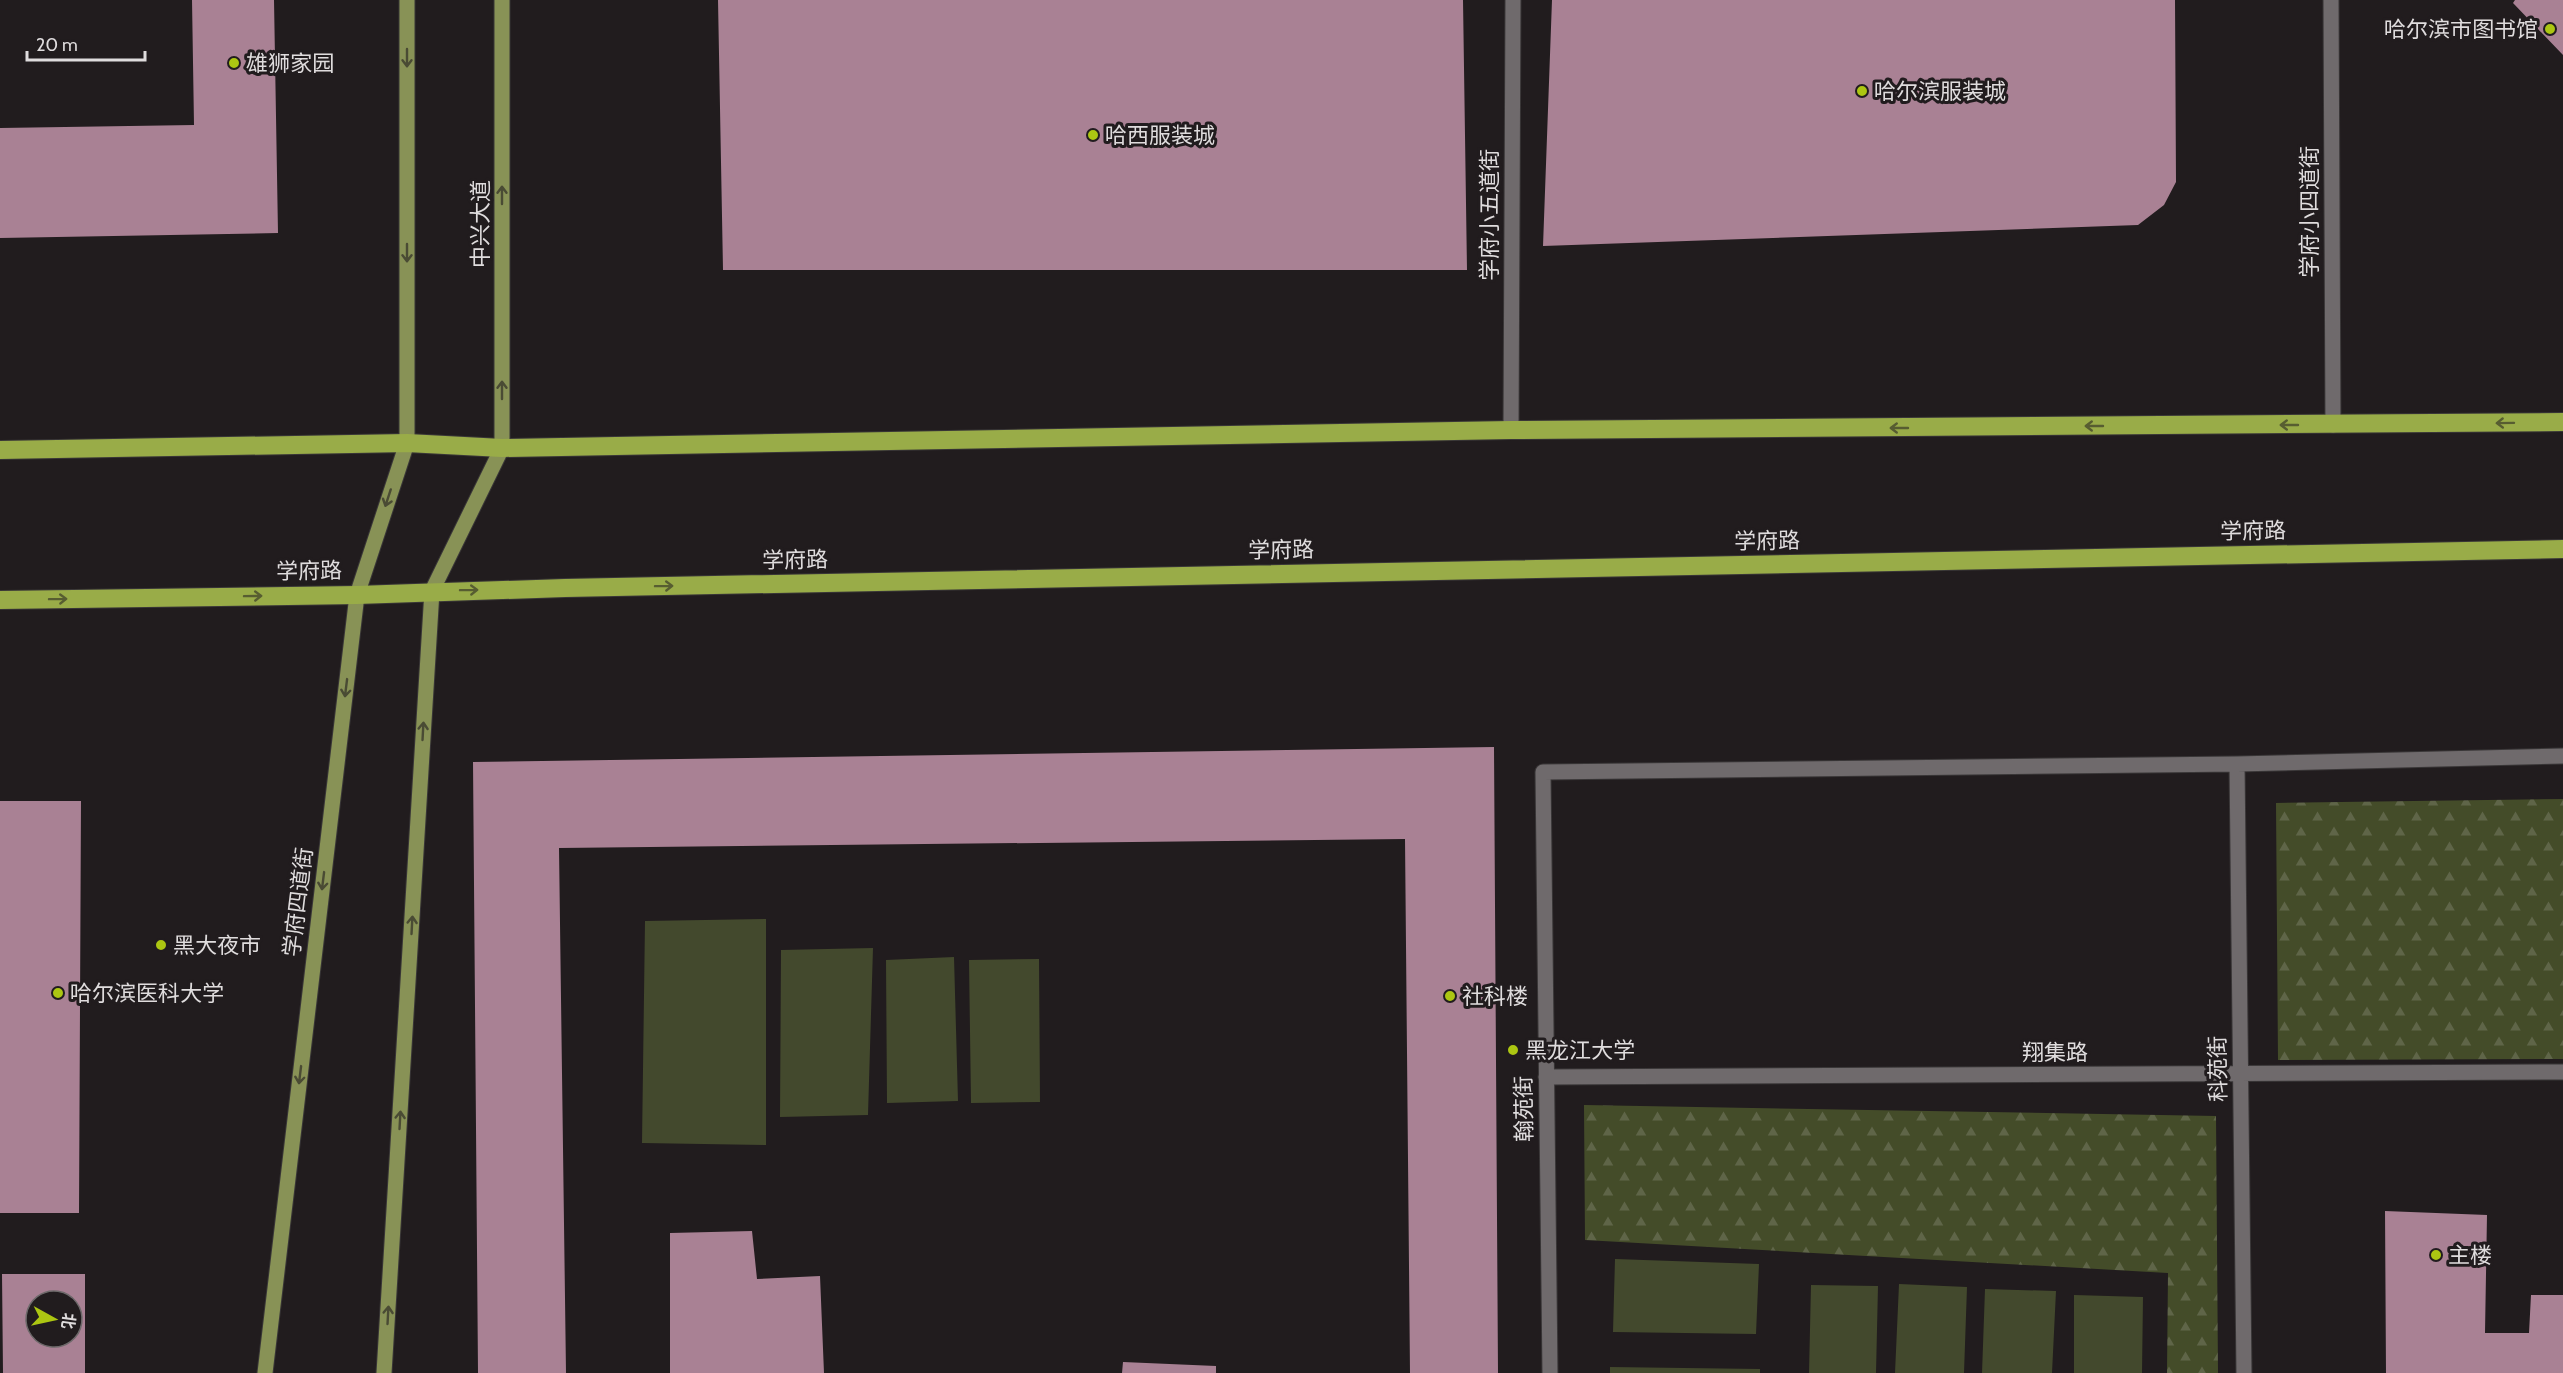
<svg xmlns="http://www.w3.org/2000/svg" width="2563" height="1373" viewBox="0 0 2563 1373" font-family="Cabin,'Noto Sans SC',sans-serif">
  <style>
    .forest { fill: url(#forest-firs) }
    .garden { fill: #43492d }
    .building { fill: #a98194; fill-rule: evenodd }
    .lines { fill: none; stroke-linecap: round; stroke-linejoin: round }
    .minor-casing { stroke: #393637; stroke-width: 17 }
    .major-casing { stroke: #393637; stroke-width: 17 }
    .highway-casing { stroke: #393637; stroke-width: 20 }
    .minor { stroke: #6f6a6c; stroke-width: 15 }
    .major { stroke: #889256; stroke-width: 15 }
    .highway { stroke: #99ac48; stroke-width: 18 }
    .oneway { stroke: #4a4b34 }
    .oneway2 { stroke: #575d31 }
    .poi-dot { fill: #acc612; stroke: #211c1e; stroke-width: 2 }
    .labels { text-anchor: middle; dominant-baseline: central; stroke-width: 6; stroke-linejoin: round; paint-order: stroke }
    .poi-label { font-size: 22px; fill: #dfdcdd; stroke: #211c1e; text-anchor: start }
    .street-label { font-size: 22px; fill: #dfdcdd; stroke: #211c1e }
  </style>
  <defs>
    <pattern id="forest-firs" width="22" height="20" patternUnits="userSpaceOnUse" patternTransform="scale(1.5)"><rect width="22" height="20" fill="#444c29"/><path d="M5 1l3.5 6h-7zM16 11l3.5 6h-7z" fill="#5f6548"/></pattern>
  </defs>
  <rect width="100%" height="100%" fill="#211c1e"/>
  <!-- forest -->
  <path class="forest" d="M2563,799V1059L2278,1060L2276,803Z
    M1584,1105L2216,1116L2218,1373H2167L2168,1273L1585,1240Z"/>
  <!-- garden -->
  <path class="garden" d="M766,919V1145L642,1143L645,921Z
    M873,948L868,1115L780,1117L781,950Z
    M954,957L958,1101L887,1103L886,960Z
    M1039,959L1040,1102L971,1103L969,960Z
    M1615,1259L1759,1264L1756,1334L1613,1332Z
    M1899,1284L1967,1287L1964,1373H1895Z
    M1811,1285L1878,1286L1876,1373H1809Z
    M1985,1289L2056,1291L2052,1373H1982Z
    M2074,1295L2143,1297L2142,1373H2074Z
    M1610,1367L1760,1369V1373H1610Z"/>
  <!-- building -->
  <path class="building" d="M192,0H274L278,233L0,238V128L194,125Z
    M718,0H1463L1467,270H723Z
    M1552,0H2175L2176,182L2164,205L2138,225L1543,246Z
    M2515,0H2563V55L2513,3Z
    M1494,747L1498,1373H1410L1405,839L559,848L566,1373H478L473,762Z
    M0,801H81L79,1213H0Z
    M2385,1211L2487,1215L2485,1333H2529L2531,1295H2563V1373H2386Z
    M752,1231L757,1279L820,1276L824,1373H670V1233Z
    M2,1274H85V1373H3ZM36,1301H72V1337H36Z
    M1123,1362L1216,1366V1373H1122Z"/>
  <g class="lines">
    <!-- minor casing -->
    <g class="minor-casing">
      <path id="minor" d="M2331,0L2333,425
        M1511,430L1513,0
        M2237,764L2244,1373
        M1546,1077L2563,1072
        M1550,1373L1543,772L2237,764L2563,756"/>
    </g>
    <!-- major casing -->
    <g class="major-casing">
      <path id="major" d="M265,1373L357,595L407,443V0
        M384,1373L432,591L502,448V0"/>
    </g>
    <!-- highway casing -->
    <g class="highway-casing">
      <path id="highway" d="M0,450L407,443L502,448L1511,430L2563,422
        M0,600L357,595L565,588L2563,549"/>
    </g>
    <!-- minor -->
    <use href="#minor" class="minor"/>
    <!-- major -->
    <use href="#major" class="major"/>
    <!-- highway -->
    <use href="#highway" class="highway"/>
  </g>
  <!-- one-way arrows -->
  <defs><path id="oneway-shaft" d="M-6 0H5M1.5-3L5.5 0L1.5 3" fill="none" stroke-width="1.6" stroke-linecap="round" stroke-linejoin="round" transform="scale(1.5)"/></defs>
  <g class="oneway">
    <use href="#oneway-shaft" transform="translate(407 58) rotate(90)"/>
    <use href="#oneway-shaft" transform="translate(502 195) rotate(-90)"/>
    <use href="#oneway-shaft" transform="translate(407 253) rotate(90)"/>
    <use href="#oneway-shaft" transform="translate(502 390) rotate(-90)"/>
    <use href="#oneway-shaft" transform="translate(388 498) rotate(108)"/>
    <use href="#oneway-shaft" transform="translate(346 688) rotate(97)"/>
    <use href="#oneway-shaft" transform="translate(423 731) rotate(-87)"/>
    <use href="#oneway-shaft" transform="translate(323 881) rotate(97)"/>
    <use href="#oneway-shaft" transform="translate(412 925) rotate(-87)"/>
    <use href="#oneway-shaft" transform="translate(300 1075) rotate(97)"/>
    <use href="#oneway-shaft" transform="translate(400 1120) rotate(-87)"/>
    <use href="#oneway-shaft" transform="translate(388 1315) rotate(-87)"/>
  </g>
  <g class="oneway2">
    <use href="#oneway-shaft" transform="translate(2505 423) rotate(179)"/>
    <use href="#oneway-shaft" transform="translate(2289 425) rotate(180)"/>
    <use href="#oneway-shaft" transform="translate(2094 426) rotate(180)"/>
    <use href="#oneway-shaft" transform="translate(1899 428) rotate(180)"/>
    <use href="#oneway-shaft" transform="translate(664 586) rotate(-1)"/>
    <use href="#oneway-shaft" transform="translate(469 590) rotate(-1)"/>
    <use href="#oneway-shaft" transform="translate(253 596) rotate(-1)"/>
    <use href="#oneway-shaft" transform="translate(58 599) rotate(-1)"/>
  </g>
  <!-- markers -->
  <g class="poi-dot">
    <circle cx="2550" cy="29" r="6"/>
    <circle cx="234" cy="63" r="6"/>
    <circle cx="1862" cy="91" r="6"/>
    <circle cx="1093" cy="135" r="6"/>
    <circle cx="161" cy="945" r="6"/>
    <circle cx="58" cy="993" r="6"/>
    <circle cx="1450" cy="996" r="6"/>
    <circle cx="1513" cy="1050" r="6"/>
    <circle cx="2436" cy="1255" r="6"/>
  </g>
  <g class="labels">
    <!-- poi labels -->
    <g class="poi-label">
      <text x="2538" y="29" text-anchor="end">哈尔滨市图书馆</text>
      <text x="246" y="63">雄狮家园</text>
      <text x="1874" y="91">哈尔滨服装城</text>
      <text x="1105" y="135">哈西服装城</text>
      <text x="173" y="945">黑大夜市</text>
      <text x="70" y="993">哈尔滨医科大学</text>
      <text x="1462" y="996">社科楼</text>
      <text x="1525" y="1050">黑龙江大学</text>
      <text x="2448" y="1255">主楼</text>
    </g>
    <!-- street labels -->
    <g class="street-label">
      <text transform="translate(2309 212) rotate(-90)">学府小四道街</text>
      <text transform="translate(1489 215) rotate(-90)">学府小五道街</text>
      <text transform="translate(480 224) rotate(-90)">中兴大道</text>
      <text transform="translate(2253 531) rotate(-1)">学府路</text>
      <text transform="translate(1767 541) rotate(-1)">学府路</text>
      <text transform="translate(1281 550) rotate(-1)">学府路</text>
      <text transform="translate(795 560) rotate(-1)">学府路</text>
      <text transform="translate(309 571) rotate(-1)">学府路</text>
      <text transform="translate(298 902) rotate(-83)">学府四道街</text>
      <text x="2055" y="1052">翔集路</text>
      <text transform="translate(2218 1069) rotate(-91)">科苑街</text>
      <text transform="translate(1524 1109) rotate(-91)">翰苑街</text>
    </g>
  </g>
  <!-- north arrow -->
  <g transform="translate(54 1319) rotate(98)"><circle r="28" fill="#211c1e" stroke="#6d696a" stroke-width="1.5"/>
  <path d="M0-4.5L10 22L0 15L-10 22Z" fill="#acc612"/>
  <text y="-9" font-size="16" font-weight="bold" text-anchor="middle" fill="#dfdcdd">北</text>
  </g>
  <!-- scale -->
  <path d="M27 51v9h118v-9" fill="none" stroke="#dfdcdd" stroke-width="3"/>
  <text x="36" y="51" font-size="18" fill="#dfdcdd" stroke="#211c1e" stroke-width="4.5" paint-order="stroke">20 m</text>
</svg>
